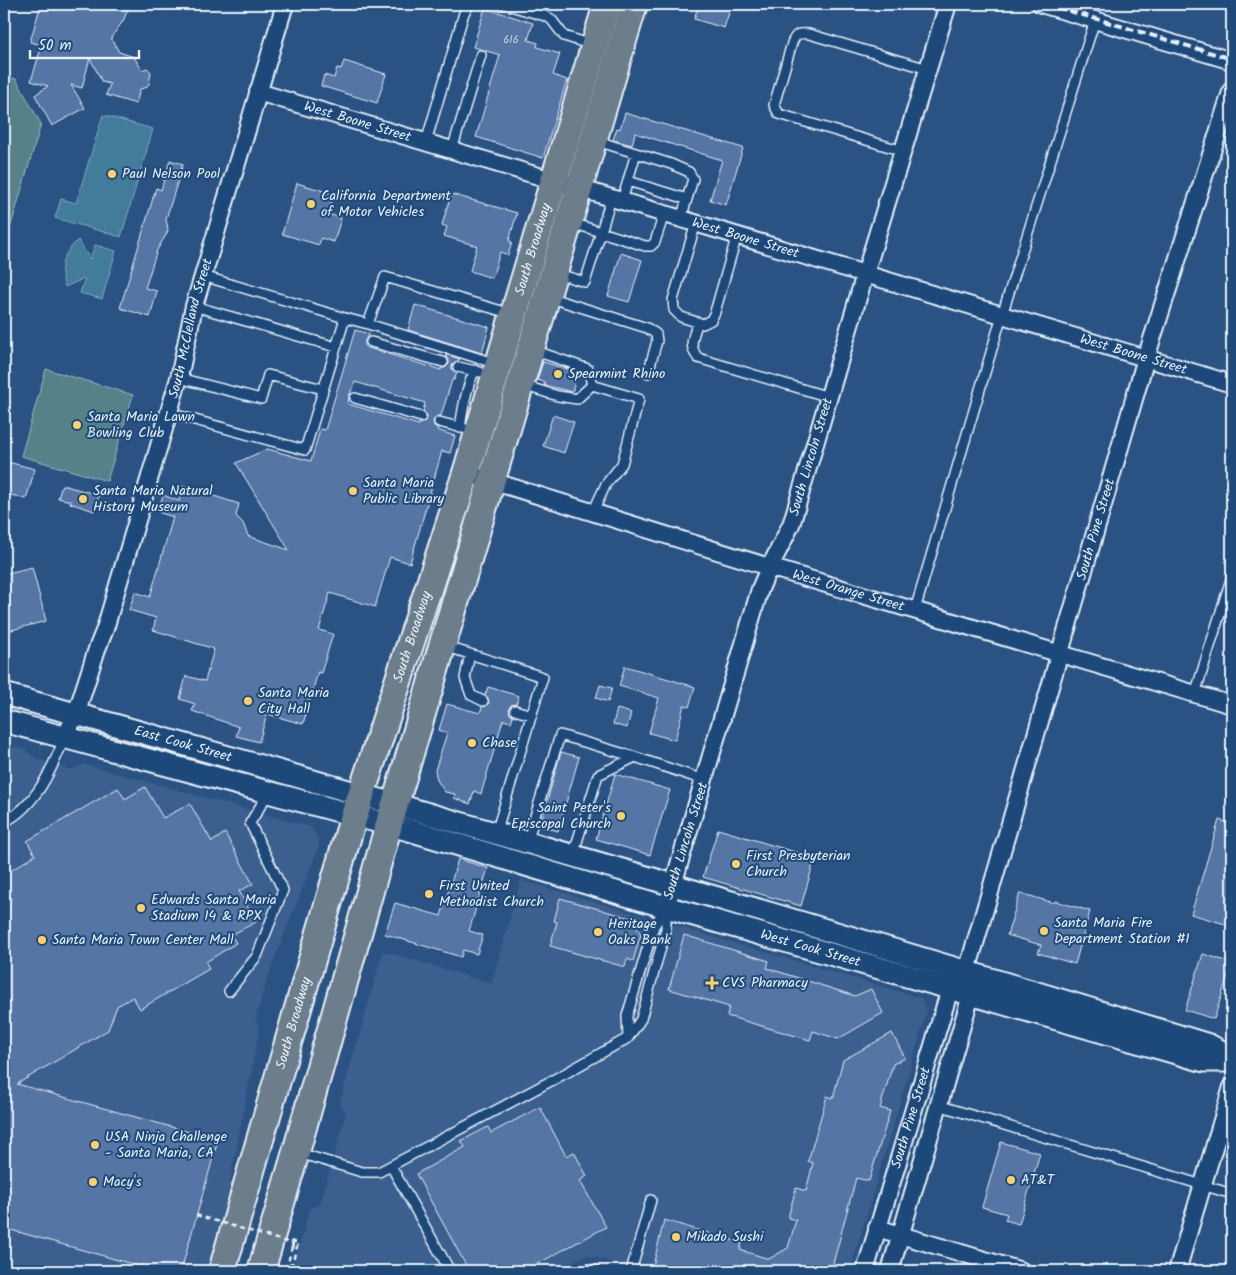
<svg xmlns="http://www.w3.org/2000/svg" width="1236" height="1275" viewBox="0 0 1236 1275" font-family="Kalam,sans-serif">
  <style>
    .built { fill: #3b5f8e }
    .green { fill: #568188; stroke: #9fb9c0 }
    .water { fill: #427b9b; stroke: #84aac0 }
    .building { fill: #5474a4; stroke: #e8f1f8; fill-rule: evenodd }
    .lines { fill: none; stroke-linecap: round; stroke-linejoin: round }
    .service-casing { stroke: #e8f1f8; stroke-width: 12 }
    .minor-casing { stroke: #e8f1f8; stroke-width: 20 }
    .tertiary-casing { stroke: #e8f1f8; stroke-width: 25 }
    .primary-casing { stroke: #e8f1f8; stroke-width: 30 }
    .path { stroke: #e8f1f8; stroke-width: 2.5; stroke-dasharray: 5 4; stroke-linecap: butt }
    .service { stroke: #1f4a7a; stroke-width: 9 }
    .minor { stroke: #1f4a7a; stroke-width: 16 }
    .tertiary { stroke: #1f4a7a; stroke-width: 21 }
    .primary { stroke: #6c7d8c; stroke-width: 26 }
    .rail { stroke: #e8f1f8; stroke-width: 4; stroke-dasharray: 8 4; stroke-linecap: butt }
    .path-bridge { stroke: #e8f1f8; stroke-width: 2.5; stroke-dasharray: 5 4; stroke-linecap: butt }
    .poi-dot { fill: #ffd166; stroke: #1f4a7a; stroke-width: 2 }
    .labels { text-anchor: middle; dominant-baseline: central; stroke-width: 4; stroke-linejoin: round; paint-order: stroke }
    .number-label { font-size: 11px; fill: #c3d2e3 }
    .street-label { font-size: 14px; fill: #e8f1f8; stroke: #1f4a7a }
    .poi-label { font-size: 14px; fill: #e8f1f8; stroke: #1f4a7a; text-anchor: start }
  </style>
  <rect width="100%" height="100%" fill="#2a5282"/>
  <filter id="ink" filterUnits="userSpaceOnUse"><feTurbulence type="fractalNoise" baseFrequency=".02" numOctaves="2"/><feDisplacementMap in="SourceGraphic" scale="10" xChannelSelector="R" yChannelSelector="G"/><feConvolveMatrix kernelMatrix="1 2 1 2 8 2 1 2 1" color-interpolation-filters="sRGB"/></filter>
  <g filter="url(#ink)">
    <!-- built -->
    <path class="built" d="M4,744L24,749L37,759L71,770L84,764L311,827L318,837L319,846L267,979L256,1018L259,1031L213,1271H78L53,1264L52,1271H4Z
      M521,880L921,998L927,1011L850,1271H642L586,1255L555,1271H292L310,1208L320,1204L346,1114L340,1102L383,951L491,983Z"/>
    <!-- green -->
    <path class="green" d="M4,76L16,79L41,124L4,249Z
      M46,369L133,395L107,481L21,456Z"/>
    <!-- water -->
    <path class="water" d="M103,115L153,129L121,237L55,218L61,199L76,203Z
      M78,240L90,259L95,245L116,251L102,299L80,293L85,278L65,287C58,266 62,255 78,240Z"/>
    <!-- building -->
    <path class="building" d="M41,4H130L123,21L111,38L119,52L134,57L142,70L147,68L151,72L149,84L145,88L140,89L136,104L106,95L110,84L102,82L90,58L82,88L71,85L85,108L52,126L35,95L48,86L31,81L42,45L30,42Z
      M699,4H732L724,28L694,19Z
      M485,8L533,23L528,40L538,43L537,47L560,54L553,75L567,80L543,158L476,137L500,55L473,47Z
      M344,61L386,74L377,103L321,86L324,75L334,78L337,68L341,69Z
      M625,113L743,148L726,205L710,200L722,160L635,133L632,145L613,140L617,128L620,129Z
      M170,160L183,164L166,219L168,230L166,235L157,250L145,288L157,291L150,317L120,308L156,188L161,190Z
      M297,183L334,194L328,214L341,218L334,242L321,238L319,245L282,234Z
      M451,194L517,213L509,241L512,242L508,255L500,252L492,278L470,271L477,246L444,236L447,227L442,225Z
      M621,253L642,260L629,302L608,296Z
      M415,305L489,327L482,353L408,330Z
      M355,330L369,334L365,340V347L441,370V368H445L449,364V360L445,354L460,359L452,365V369L457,373L454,380H452L441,416H437L433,421L434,426L438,428L437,430L455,436L450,453L442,451L410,563L390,557L375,607L330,593L319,630L333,634L321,673L318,672L303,724L267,714L259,742L236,736L239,727L192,711L195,704L180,699L186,676L205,681L214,649L153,630L156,618L129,610L135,592L150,597L173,517L158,512L163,495L179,501L183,486L239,504L236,516L243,523L248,536L289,550L236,463L267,449L311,461L320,429L325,430ZM355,382L425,403L423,411L427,415V419L423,423H419V425L348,404L349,396Z
      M543,362L578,372L572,392L544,385L545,382L537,380Z
      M553,415L574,422L564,453L543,446Z
      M4,461L35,469L26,499L4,493Z
      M62,485L99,495L94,511L70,503L71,501L58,498Z
      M32,567L46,621L4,632V574Z
      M625,666L695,687L689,707L684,705L675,740L649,733L659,698L619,686Z
      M600,685L612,688L608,702L596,698Z
      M488,687L519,696L516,704L511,705L509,709L510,714L513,716L511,722L503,720L481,794L474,791L470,804L454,798L455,794L445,792L437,780L435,770L447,733L439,730L447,704L480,713L482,707L486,706L489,703L488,698L485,695Z
      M617,709L631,713L627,728L613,724Z
      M561,752L579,757L558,831L540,826Z
      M615,774L670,790L650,855L596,839Z
      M145,787L163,818L190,804L212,842L225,833L253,884L239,891L256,922L231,935L236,943L206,962L209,969L140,1009L133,997L117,1006L108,1030L17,1084L218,1140L181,1271H157L4,1228V875L35,855L27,841L118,788L125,799Z
      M1219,820L1232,824V926L1191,914Z
      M718,829L815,858L801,906L703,877Z
      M458,859L488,868L469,931L483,935L477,954L463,950L461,957L385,934L395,903L441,916Z
      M1020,893L1054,903L1055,901L1090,911L1075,964L1038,953L1041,945L1007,935Z
      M560,898L630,918L641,934L633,961L627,959L625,967L550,946L557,922L554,921Z
      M684,935L769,961L767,968L855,996L871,989L883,1013L838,1039L813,1031L810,1040L727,1016L729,1007L669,989Z
      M1203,954L1232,963L1214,1019L1185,1010Z
      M892,1033L905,1058L893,1064L880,1108L890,1111L869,1181L856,1178L831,1271H670L653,1266L664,1220L742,1243L740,1250L769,1259L788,1248L796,1220L788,1218L796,1188L806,1191L813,1163L808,1161L827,1096L833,1098L843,1060Z
      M540,1107L566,1156L574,1152L587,1176L580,1181L606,1227L524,1271H469L416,1174L465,1147L461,1141L488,1127L491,1133Z
      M1001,1142L1040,1153L1019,1224L1005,1220L1007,1214L982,1207Z"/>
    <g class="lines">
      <!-- service casing -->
      <g class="service-casing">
        <path id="service" d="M504,4L545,16L551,19L564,36L592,45
          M597,141L671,164L689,172L693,179L681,219
          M426,142L464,13L470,4
          M452,150L481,55
          M903,151L779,114L774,105L792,43C796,33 799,33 809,34L928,69
          M628,181L687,199
          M611,198L601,232L645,246H651L655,242L664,214
          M622,201L636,153
          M696,223L673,300L674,310L681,317L703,324L711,320L715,312L737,235
          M555,273L585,282L601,232L572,223
          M548,297L647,328L656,334L657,341L648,373
          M194,306L336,347
          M345,318L368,324
          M698,322C693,336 688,346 698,358L829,397
          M371,342L443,362
          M533,350L588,369L592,385
          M497,364L368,324L385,277L512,314
          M458,367L480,372
          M179,378L261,399L268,375L323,389
          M522,385L558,396L577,399L592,385
          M592,385L639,399L622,464L606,484L593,512
          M355,398L421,417
          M169,413L305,450L345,318L203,276
          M439,422L466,429
          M460,428C463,408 466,388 475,370
          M915,610L1002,315L1095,20
          M444,646L543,677L496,833
          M470,654L465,678L471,695L483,701
          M1195,694L1232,576
          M515,710L531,715
          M4,822C36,806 52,769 65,737
          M527,842L560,735L635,757L704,780
          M573,855L598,775L635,757
          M229,991L257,956L283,890L250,823L269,792
          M628,1038L627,1016L654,926L666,907
          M938,1105L1232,1194
          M299,1153L362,1172H379L566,1073L628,1038L641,1019L666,929V907
          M391,1166L450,1271
          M581,1271L588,1269L596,1271
          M631,1271L651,1200"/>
      </g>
      <!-- minor casing -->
      <g class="minor-casing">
        <g id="minor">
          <path d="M1041,4L1232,61"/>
          <path id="s1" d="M258,92L1232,384"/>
          <path id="s2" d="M466,473L769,567L1232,705"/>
          <path id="s3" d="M65,737L76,714L97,649L105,629L179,378L194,306L285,4"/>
          <path id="s4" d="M670,895L760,589C769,566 782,545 792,522L865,274L948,4"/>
          <path d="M877,1228L1022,1271"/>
          <path id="s5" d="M865,1271L950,989L959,980"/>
          <path id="s6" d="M890,1271L971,995L967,971L1146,358L1232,89"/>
          <path d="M1177,1271L1232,1087"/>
        </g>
      </g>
      <!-- tertiary casing -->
      <g class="tertiary-casing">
        <g id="tertiary">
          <path id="s7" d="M4,694C407,806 809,923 1209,1045L1232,1057"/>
          <path id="s8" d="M4,721L409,830L666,907L1204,1061H1232"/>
        </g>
      </g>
      <!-- primary casing -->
      <g class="primary-casing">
        <g id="primary">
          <path id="s9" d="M222,1271L349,832L466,473L607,4"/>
          <path d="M261,1271L296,1152L389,824L634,4"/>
        </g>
      </g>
      <!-- path -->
      <path class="path" d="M291,1241L298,1243L292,1264L288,1263L292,1247V1250"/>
      <!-- service -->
      <use href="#service" class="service"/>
      <!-- minor -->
      <use href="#minor" class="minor"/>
      <!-- tertiary -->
      <use href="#tertiary" class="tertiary"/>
      <!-- primary -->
      <use href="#primary" class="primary"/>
      <!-- rail -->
      <path class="rail" d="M1046,4L1232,59"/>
      <!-- path-bridge -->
      <path class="path-bridge" d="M196,1215L293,1244L292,1250"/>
    </g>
  </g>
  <!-- markers -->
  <g class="poi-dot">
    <circle cx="112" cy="174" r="5"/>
    <circle cx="311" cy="204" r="5"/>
    <circle cx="558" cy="374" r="5"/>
    <circle cx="77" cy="425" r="5"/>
    <circle cx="353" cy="491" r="5"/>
    <circle cx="83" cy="499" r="5"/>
    <circle cx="248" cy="701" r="5"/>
    <circle cx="472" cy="743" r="5"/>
    <circle cx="621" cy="816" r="5"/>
    <circle cx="736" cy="864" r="5"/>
    <circle cx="429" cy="894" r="5"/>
    <circle cx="141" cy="908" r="5"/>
    <circle cx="1044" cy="931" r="5"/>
    <circle cx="598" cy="932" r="5"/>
    <circle cx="42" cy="940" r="5"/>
    <path d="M709.5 975.5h5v5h5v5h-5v5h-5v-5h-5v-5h5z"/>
    <circle cx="95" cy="1145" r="5"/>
    <circle cx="1011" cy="1180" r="5"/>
    <circle cx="93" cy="1182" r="5"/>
    <circle cx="676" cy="1237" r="5"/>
  </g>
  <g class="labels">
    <!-- number labels -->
    <g class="number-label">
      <text x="511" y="40">616</text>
    </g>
    <!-- street labels -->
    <g class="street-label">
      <text stroke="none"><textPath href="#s1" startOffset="104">West Boone Street</textPath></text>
      <text stroke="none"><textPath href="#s1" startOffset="509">West Boone Street</textPath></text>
      <text stroke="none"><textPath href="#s9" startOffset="1068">South Broadway</textPath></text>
      <text stroke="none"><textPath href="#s3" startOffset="428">South McClelland Street</textPath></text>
      <text stroke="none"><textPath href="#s1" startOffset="914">West Boone Street</textPath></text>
      <text stroke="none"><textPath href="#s4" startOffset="461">South Lincoln Street</textPath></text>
      <text stroke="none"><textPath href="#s6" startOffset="772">South Pine Street</textPath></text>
      <text stroke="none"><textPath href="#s2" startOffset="400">West Orange Street</textPath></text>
      <text stroke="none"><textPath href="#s9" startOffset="662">South Broadway</textPath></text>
      <text stroke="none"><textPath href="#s7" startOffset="186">East Cook Street</textPath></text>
      <text transform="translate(686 841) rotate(-73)">South Lincoln Street</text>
      <text stroke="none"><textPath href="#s8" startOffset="838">West Cook Street</textPath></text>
      <text stroke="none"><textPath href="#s9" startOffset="258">South Broadway</textPath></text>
      <text stroke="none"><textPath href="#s5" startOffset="160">South Pine Street</textPath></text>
    </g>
    <!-- poi labels -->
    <g class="poi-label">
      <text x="122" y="174">Paul Nelson Pool</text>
      <text x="321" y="196">California Department<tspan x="321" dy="16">of Motor Vehicles</tspan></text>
      <text x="568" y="374">Spearmint Rhino</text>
      <text x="87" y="417">Santa Maria Lawn<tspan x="87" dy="16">Bowling Club</tspan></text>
      <text x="363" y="483">Santa Maria<tspan x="363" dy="16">Public Library</tspan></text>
      <text x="93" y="491">Santa Maria Natural<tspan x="93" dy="16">History Museum</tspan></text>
      <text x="258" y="693">Santa Maria<tspan x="258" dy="16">City Hall</tspan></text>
      <text x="482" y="743">Chase</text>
      <text x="611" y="808" text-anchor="end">Saint Peter's<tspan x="611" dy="16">Episcopal Church</tspan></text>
      <text x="746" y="856">First Presbyterian<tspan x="746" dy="16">Church</tspan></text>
      <text x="439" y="886">First United<tspan x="439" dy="16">Methodist Church</tspan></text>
      <text x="151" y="900">Edwards Santa Maria<tspan x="151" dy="16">Stadium 14 &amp; RPX</tspan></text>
      <text x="1054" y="923">Santa Maria Fire<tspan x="1054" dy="16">Department Station #1</tspan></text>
      <text x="608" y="924">Heritage<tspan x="608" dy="16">Oaks Bank</tspan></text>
      <text x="52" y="940">Santa Maria Town Center Mall</text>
      <text x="722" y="983">CVS Pharmacy</text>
      <text x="105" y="1137">USA Ninja Challenge<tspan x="105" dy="16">- Santa Maria, CA</tspan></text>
      <text x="1021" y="1180">AT&amp;T</text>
      <text x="103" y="1182">Macy's</text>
      <text x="686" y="1237">Mikado Sushi</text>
    </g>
  </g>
  <!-- margin -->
  <rect width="1236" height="1275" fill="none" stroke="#1f4a7a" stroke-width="20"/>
  <rect x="10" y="10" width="1216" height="1255" fill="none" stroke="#e8f1f8" stroke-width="2" filter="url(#ink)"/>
  <!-- scale -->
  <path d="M30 50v8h109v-8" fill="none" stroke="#e8f1f8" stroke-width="2.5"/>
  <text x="38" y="50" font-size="15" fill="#e8f1f8" stroke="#1f4a7a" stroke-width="4" paint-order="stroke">50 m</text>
</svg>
